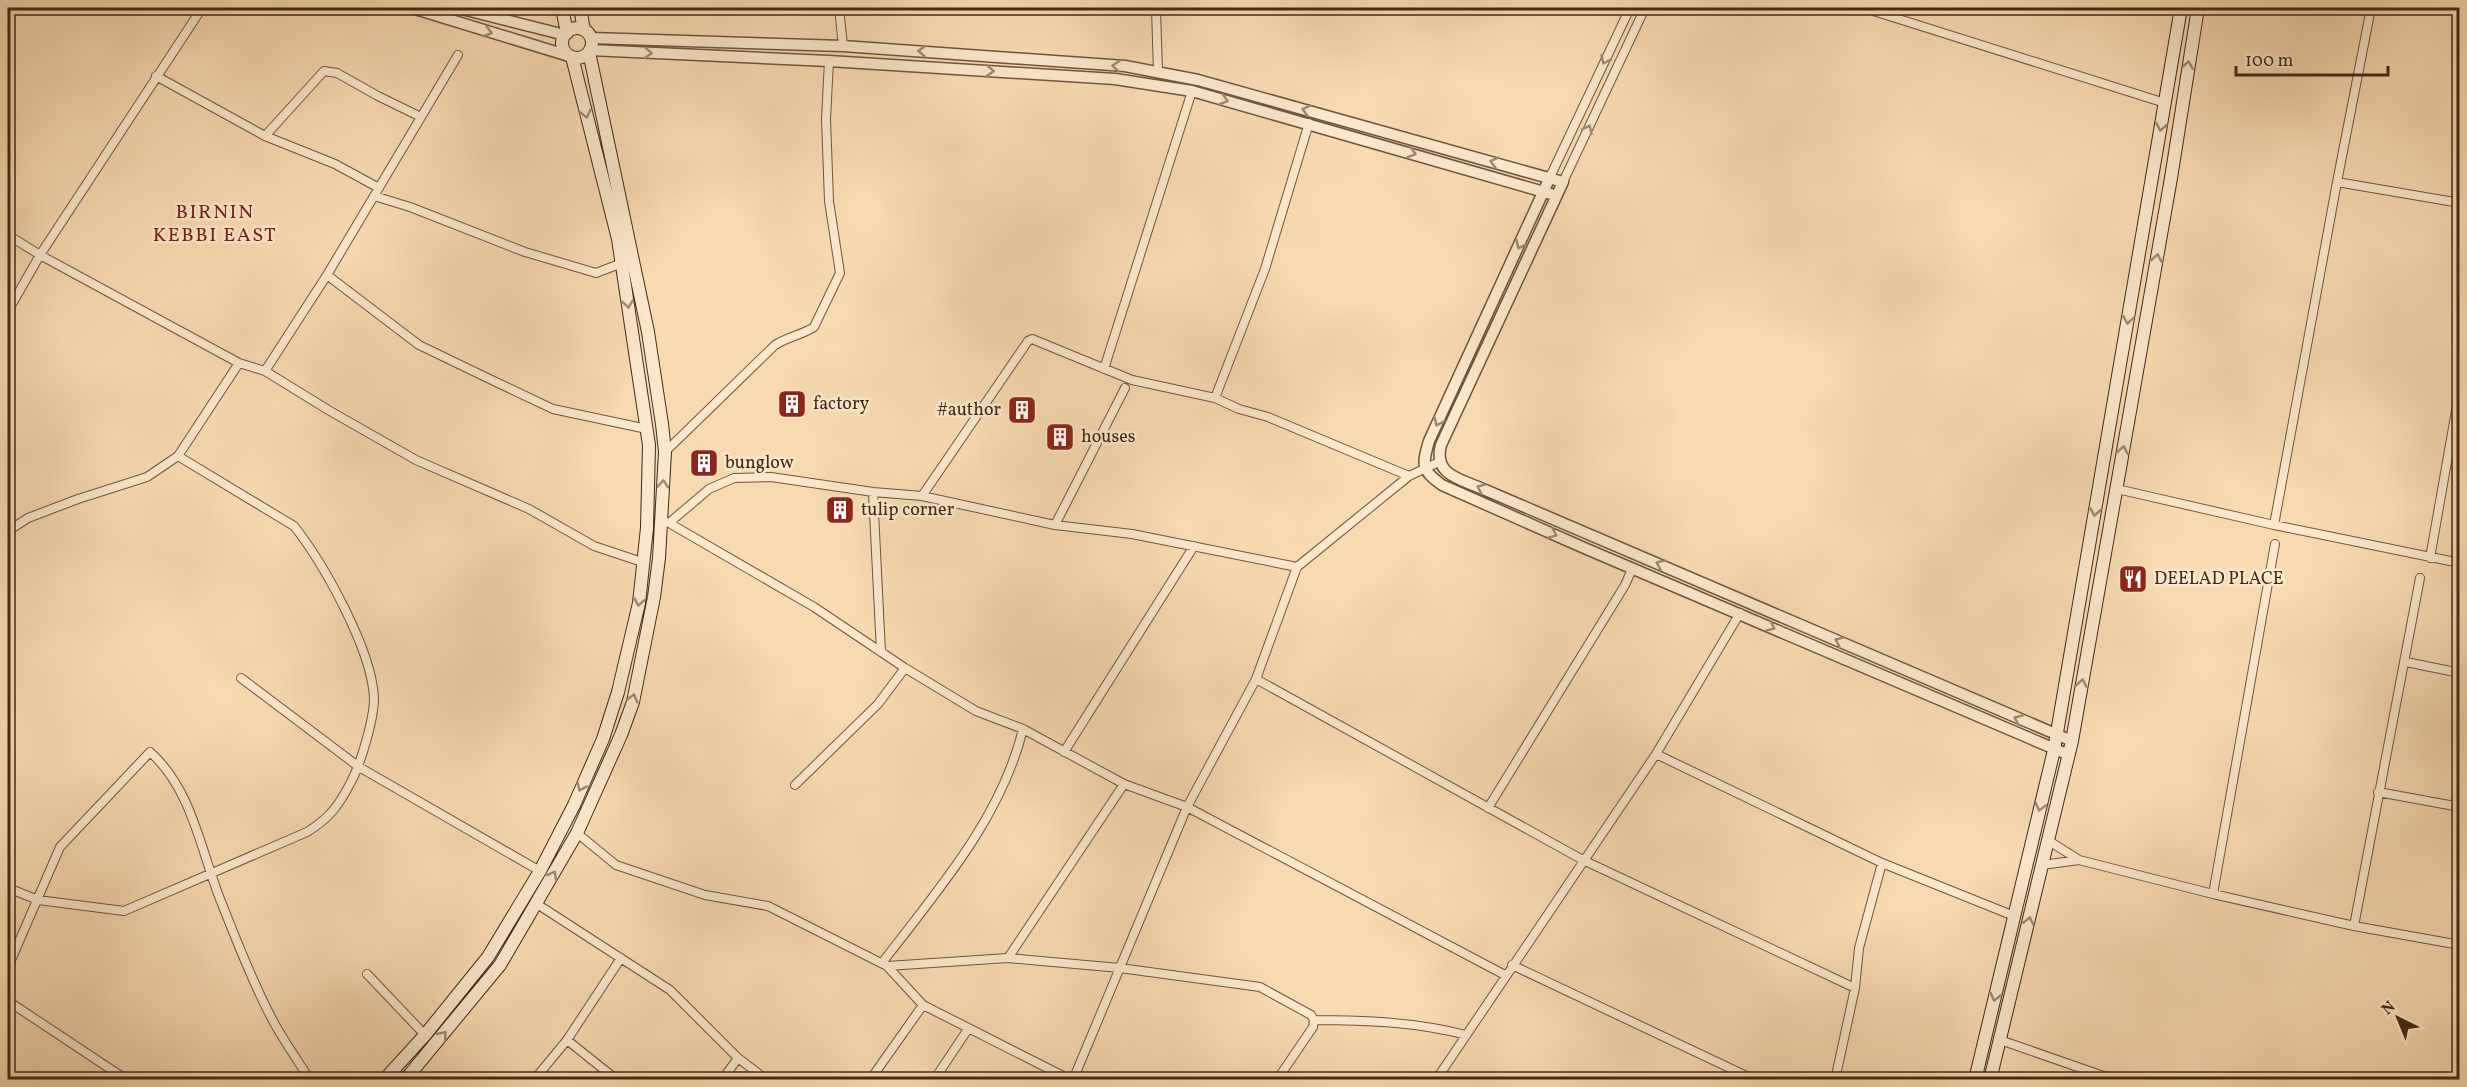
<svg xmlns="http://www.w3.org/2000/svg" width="2467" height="1087" viewBox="0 0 2467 1087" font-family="Vollkorn,serif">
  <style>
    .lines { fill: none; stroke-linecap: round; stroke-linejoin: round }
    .minor-casing { stroke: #70553d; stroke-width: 10 }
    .tertiary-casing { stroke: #70553d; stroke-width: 13 }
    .secondary-casing { stroke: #432917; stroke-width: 14 }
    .minor { stroke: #fae7cc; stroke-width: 8 }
    .tertiary { stroke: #fae7cc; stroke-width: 10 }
    .secondary { stroke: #fae7cc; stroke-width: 12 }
    .oneway { stroke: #9e8872 }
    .labels { text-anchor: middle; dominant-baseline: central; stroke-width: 5; stroke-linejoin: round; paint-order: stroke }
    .poi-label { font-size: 18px; fill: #432917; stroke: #fae7cc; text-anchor: start }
    .neighbourhood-label { font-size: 20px; letter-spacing: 1.5px; fill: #7a1f14; stroke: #fae7cc }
  </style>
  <rect width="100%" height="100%" fill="#f8dab0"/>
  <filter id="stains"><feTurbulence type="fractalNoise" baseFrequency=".00333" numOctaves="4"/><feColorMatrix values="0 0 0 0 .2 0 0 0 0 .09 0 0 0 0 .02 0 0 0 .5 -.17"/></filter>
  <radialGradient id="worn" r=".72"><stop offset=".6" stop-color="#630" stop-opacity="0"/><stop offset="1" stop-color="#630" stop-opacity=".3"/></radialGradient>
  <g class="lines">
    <!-- minor casing -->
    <g class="minor-casing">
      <path id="minor" d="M839,8L843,46
        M1156,8L1158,73
        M1864,8L2165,103
        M156,76L265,136L335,164L379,188
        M265,136L324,71L337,73L378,96L421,117
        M1550,177L1630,8
        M1563,182L1645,8
        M2337,182L2460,203
        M374,196L410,207L525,252L596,273L622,263
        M8,235L40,255L239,363L265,371L330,411L416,460L529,509L594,546L645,563
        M327,275L419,345L498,383L553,409L647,429
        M8,311L40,255L202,8
        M1104,369L1192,91
        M265,371L327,275L458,55
        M1215,398L1265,269L1309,123
        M665,452L775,345C787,337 802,335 814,327L840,273L829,201L826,119L829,61
        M2117,489L2274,525L2460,563
        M873,492L881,652
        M922,496L1028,341L1032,339L1132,380L1215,398L1239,409L1268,417L1409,476
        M665,522L669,523L709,489L734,478L771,477L873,492L922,496L1055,525L1132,534L1297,567
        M669,523L814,607L905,668L976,711L1023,729L1124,784L1187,807L1505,975
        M1055,525L1125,388
        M2274,525L2337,182L2371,8
        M8,531L28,518L78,499L147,477L178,456L239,363
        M2430,558L2460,388
        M2406,662L2460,673
        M241,678L359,767L540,871
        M1256,679L1583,860L1855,988
        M1064,752L1194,546
        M1656,754L1882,863L2014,916
        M795,785L878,704L905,668
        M2378,792L2460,807
        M1488,808L1625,585L1632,569
        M577,833L616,865L705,895L768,906L887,966L923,1005L1071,1080
        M2049,841L2079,860L2213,894L2354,926L2460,945
        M2042,865L2079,860
        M8,888L38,900L124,911L307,832C330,818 339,805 351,782C361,763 374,719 374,698C372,650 324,564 294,526L178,456
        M2213,894L2275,544
        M537,904L670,990L738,1058L767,1080
        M2354,926L2420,578
        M1008,958L1124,784
        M882,963C937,891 1001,819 1023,729
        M1512,965L1755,1080
        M887,966L1008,958L1120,968L1260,987L1311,1015L1314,1020C1365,1020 1416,1022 1466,1035
        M8,967L60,847L150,752C193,790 201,853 222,904C237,942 252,981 271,1017C282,1039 297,1059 310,1080
        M367,974L425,1035
        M8,1001L127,1080
        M567,1040L617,1080
        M2000,1040L2115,1080
        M534,1080L567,1040L621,958
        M722,1080L738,1058
        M870,1080L923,1005
        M934,1080L968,1029
        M1073,1080L1187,807L1256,679L1297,567L1409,476L1439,462
        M1277,1080L1313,1027L1314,1020
        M1436,1080L1656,754L1740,613
        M1835,1080L1855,988L1859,948L1882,863"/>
    </g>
    <!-- tertiary casing -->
    <g class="tertiary-casing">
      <path id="tertiary" d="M412,8L569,56
        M458,8L565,35
        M591,38L843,46L1125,66L1198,80L1563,182L1441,445C1433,475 1460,479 1483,489L2072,741
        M590,50L829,61L1115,79L1192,91L1551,194
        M1550,177L1429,441C1422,465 1421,470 1442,485L1582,547L2069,755"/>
    </g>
    <!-- secondary casing -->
    <g class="secondary-casing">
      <path id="secondary" d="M562,8L567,33
        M580,8L584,30
        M562 43a15 15 0 1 1 30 0a15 15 0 1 1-30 0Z
        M384,1080L425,1035L488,957L540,871L574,805L603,739L618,692L639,603L647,528L649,445L618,239L572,57
        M405,1080L500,965L577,833L621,735L633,702L654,597L659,558L665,452L662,424L648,332L589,52
        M1975,1080L2054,750L2181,8
        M1990,1080L2072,741L2171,178L2198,8"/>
    </g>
    <!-- minor -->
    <use href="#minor" class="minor"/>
    <!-- tertiary -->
    <use href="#tertiary" class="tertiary"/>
    <!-- secondary -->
    <use href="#secondary" class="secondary"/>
  </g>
  <!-- one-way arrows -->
  <defs><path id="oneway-chevron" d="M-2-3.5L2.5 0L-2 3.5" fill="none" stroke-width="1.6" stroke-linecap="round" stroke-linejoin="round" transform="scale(1.5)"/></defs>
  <g class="oneway">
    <use href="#oneway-chevron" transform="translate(488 32) rotate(16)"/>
    <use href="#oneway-chevron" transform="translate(922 51) rotate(-176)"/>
    <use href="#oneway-chevron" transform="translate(648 53) rotate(3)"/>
    <use href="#oneway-chevron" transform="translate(1605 60) rotate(115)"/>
    <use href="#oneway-chevron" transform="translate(2188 65) rotate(-81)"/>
    <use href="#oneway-chevron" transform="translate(1116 66) rotate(-175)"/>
    <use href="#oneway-chevron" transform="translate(990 71) rotate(3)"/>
    <use href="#oneway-chevron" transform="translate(1224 100) rotate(16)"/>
    <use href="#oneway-chevron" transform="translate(1306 110) rotate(-165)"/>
    <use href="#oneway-chevron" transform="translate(586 114) rotate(76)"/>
    <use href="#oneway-chevron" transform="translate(2161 127) rotate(100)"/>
    <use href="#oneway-chevron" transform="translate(1588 129) rotate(-65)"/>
    <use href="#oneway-chevron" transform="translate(1412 153) rotate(16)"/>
    <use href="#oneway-chevron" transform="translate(1494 162) rotate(-165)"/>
    <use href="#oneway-chevron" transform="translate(1520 245) rotate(115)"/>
    <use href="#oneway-chevron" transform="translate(2157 258) rotate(-80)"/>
    <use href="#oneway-chevron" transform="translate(628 304) rotate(81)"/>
    <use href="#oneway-chevron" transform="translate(2128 320) rotate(100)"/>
    <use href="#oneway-chevron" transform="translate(1438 422) rotate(115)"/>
    <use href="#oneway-chevron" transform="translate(2123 450) rotate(-80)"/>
    <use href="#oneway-chevron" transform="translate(663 484) rotate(-87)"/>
    <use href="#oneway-chevron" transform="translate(1481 488) rotate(-156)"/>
    <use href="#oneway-chevron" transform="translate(2095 512) rotate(100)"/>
    <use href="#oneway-chevron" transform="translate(1553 534) rotate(24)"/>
    <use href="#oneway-chevron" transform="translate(1660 564) rotate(-157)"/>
    <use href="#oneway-chevron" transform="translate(639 602) rotate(100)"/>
    <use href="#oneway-chevron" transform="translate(1771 627) rotate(24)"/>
    <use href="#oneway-chevron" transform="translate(1839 641) rotate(-157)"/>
    <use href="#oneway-chevron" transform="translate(2082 683) rotate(-80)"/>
    <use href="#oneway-chevron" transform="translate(633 698) rotate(-74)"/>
    <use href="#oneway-chevron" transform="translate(2018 719) rotate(-157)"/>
    <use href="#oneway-chevron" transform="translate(581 787) rotate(114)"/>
    <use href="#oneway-chevron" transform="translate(2040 807) rotate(104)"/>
    <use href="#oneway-chevron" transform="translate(553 875) rotate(-61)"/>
    <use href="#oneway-chevron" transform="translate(2029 921) rotate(-77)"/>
    <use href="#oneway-chevron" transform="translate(1995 997) rotate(103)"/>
    <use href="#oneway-chevron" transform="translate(443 1035) rotate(-51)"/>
  </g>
  <!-- icons -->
  <defs>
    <g id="building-square" transform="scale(1.5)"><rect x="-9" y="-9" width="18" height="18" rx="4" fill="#8f2418" stroke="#fae7cc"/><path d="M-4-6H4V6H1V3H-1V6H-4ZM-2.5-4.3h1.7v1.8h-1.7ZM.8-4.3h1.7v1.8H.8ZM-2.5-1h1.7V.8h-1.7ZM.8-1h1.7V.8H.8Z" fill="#fff"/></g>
    <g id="restaurant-square" transform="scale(1.5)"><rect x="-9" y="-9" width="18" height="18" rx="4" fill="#8f2418" stroke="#fae7cc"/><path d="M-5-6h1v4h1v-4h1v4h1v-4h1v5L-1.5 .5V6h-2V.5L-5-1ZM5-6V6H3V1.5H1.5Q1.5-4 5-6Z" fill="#fff"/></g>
  </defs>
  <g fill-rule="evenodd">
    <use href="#building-square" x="792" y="404"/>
    <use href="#building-square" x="1022" y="410"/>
    <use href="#building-square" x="1060" y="437"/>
    <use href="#building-square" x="704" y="463"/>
    <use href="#building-square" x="840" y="510"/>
    <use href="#restaurant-square" x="2133" y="579"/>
  </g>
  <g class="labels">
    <!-- poi labels -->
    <g class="poi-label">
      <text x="813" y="404">factory</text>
      <text x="1001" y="410" text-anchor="end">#author</text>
      <text x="1081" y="437">houses</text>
      <text x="725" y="463">bunglow</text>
      <text x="861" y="510">tulip corner</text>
      <text x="2154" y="579">DEELAD PLACE</text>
    </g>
    <!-- neighbourhood labels -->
    <g class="neighbourhood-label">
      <text x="215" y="213">BIRNIN<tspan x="215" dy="23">KEBBI EAST</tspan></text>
    </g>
  </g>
  <!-- margin -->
  <rect width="2467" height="1087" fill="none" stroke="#f8dab0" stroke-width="30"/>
  <rect x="9" y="9" width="2449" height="1069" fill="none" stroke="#432917" stroke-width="3"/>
  <rect x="15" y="15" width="2437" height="1057" fill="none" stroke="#432917" stroke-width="1.5"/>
  <!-- north arrow -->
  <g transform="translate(2398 1018) rotate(317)" stroke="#fae7cc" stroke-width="4.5" paint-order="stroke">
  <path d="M0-4.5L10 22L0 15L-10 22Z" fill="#432917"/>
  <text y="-9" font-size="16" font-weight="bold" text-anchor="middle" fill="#432917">N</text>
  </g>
  <!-- scale -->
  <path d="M2236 66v9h152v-9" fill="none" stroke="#432917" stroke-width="3"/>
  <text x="2245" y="66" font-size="18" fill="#432917" stroke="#fae7cc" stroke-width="4.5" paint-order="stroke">100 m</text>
  <rect width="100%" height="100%" filter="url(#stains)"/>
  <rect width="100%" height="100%" fill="url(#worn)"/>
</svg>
